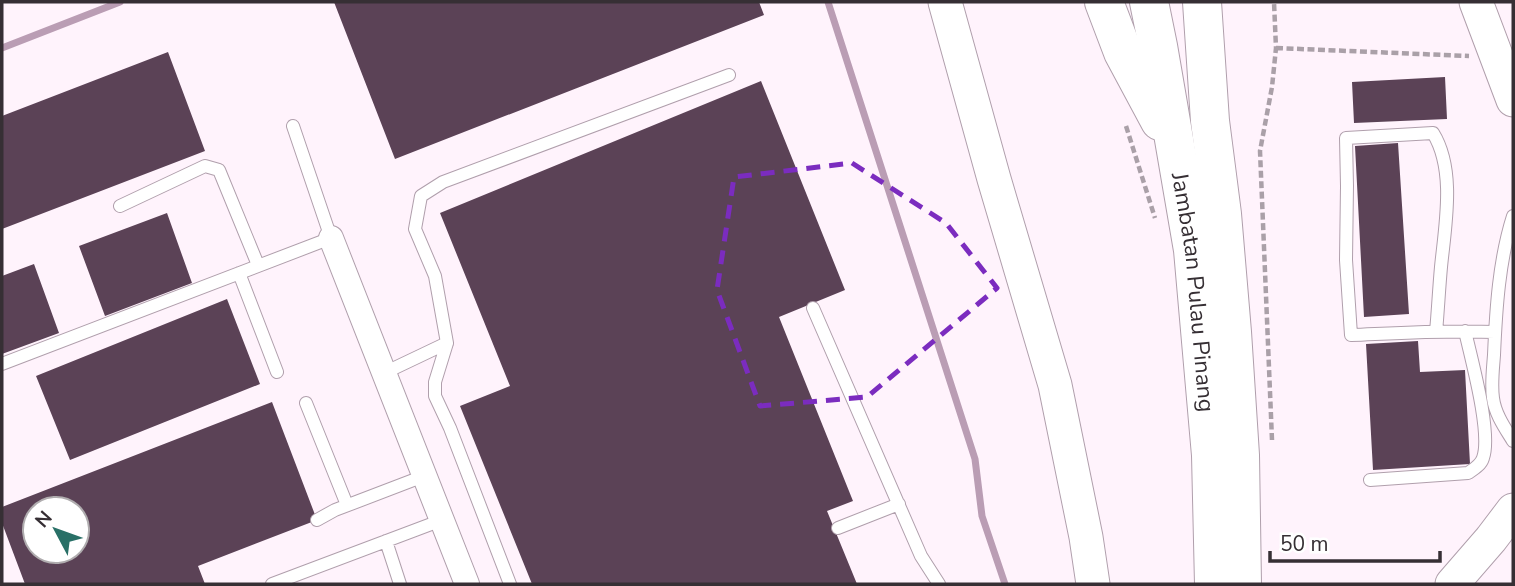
<svg xmlns="http://www.w3.org/2000/svg" width="1515" height="586" viewBox="0 0 1515 586" font-family="'Nunito Sans',sans-serif">
  <style>
    .lines { fill: none; stroke-linecap: round; stroke-linejoin: round }
    .stream { stroke: #ba9db4; stroke-width: 7 }
    .building { fill: #5b4256; fill-rule: evenodd }
    .lane-casing { stroke: #b09fac; stroke-width: 14 }
    .street-casing { stroke: #b09fac; stroke-width: 26 }
    .secondary-casing { stroke: #b09fac; stroke-width: 35 }
    .highway-casing { stroke: #b09fac; stroke-width: 40 }
    .path { stroke: #aaa0a8; stroke-width: 4.5; stroke-dasharray: 7 3.5; stroke-linecap: butt }
    .lane { stroke: #fff; stroke-width: 12 }
    .street { stroke: #fff; stroke-width: 24 }
    .secondary { stroke: #fff; stroke-width: 33 }
    .highway { stroke: #fff; stroke-width: 38 }
    .marked { fill: none; stroke: #7b2cbf; stroke-width: 5; stroke-dasharray: 14 9; stroke-linejoin: round }
    .labels { text-anchor: middle; dominant-baseline: central; stroke-width: 7; stroke-linejoin: round; paint-order: stroke }
    .street-label { font-size: 23px; fill: #362f34; stroke: #fff }
  </style>
  <rect width="100%" height="100%" fill="#fff3fc"/>
  <g class="lines">
    <!-- stream -->
    <path class="stream" d="M828,2L975,459L982,516L1005,584
      M2,48L120,2"/>
  </g>
  <!-- building -->
  <path class="building" d="M334,2H759L764,15L395,159Z
    M168,52L205,151L2,229V116Z
    M1445,77L1447,119L1354,123L1352,82Z
    M761,81L845,290L779,317L853,501L827,511L857,584H532L460,406L510,386L440,213Z
    M1398,143L1409,314L1364,317L1355,146Z
    M167,213L192,283L105,316L79,246Z
    M34,264L59,333L2,354V276Z
    M227,299L260,384L70,460L36,376Z
    M1418,341L1420,372L1465,370L1470,464L1373,470L1366,344Z
    M272,402L317,520L198,566L205,584H25L2,523V507ZM35,509H77V551H35Z"/>
  <g class="lines">
    <!-- lane casing -->
    <g class="lane-casing">
      <path id="lane" d="M120,206L205,166L219,170L258,265
        M1513,216C1499,260 1496,309 1494,355C1493,369 1491,384 1493,398C1495,414 1505,428 1513,441
        M239,273L277,372
        M813,308L921,556L939,584
        M1436,332C1438,310 1439,289 1441,267C1445,226 1456,170 1433,133L1346,138L1347,186L1346,260L1351,335C1399,333 1447,330 1495,332
        M447,343L435,382V396L450,428L510,584
        M2,364L331,238L293,126
        M384,373L447,343L435,276L415,229L421,196L443,182L729,75
        M306,403L347,505
        M1370,480L1468,473C1474,469 1481,465 1483,458C1492,433 1471,358 1465,331
        M317,520L335,510L424,476
        M838,528L899,504
        M386,541L400,584
        M272,584L442,520"/>
    </g>
    <!-- street casing -->
    <g class="street-casing">
      <path id="street" d="M331,238L467,584"/>
    </g>
    <!-- secondary casing -->
    <g class="secondary-casing">
      <path id="secondary" d="M945,2L994,179L1055,385L1086,537L1093,584
        M1476,2L1513,100
        M1452,584L1491,539L1513,510"/>
    </g>
    <!-- highway casing -->
    <g class="highway-casing">
      <g id="highway">
        <path d="M1104,2L1123,52L1160,121"/>
        <path id="s1" d="M1149,2L1158,46L1193,250L1211,455L1214,584"/>
        <path d="M1202,2L1210,121L1222,214L1232,332L1240,455L1242,584"/>
      </g>
    </g>
    <!-- path -->
    <path class="path" d="M1276,48L1469,56
      M1126,126L1155,218
      M1272,440L1260,151L1272,87L1276,48L1274,2"/>
    <!-- lane -->
    <use href="#lane" class="lane"/>
    <!-- street -->
    <use href="#street" class="street"/>
    <!-- secondary -->
    <use href="#secondary" class="secondary"/>
    <!-- highway -->
    <use href="#highway" class="highway"/>
  </g>
  <!-- marked area -->
  <path class="marked" d="M852,163L946,223L997,288L867,397L760,406L717,290L734,177Z"/>
  <g class="labels">
    <!-- street labels -->
    <g class="street-label">
      <text stroke="none"><textPath href="#s1" startOffset="294">Jambatan Pulau Pinang</textPath></text>
    </g>
  </g>
  <!-- border -->
  <rect width="1515" height="586" fill="none" stroke="#362f34" stroke-width="7"/>
  <!-- north arrow -->
  <g transform="translate(56 530) rotate(311)"><circle r="33" fill="#ffffff" stroke="#afacae" stroke-width="2"/>
  <path d="M0-5L12 26L0 18L-12 26Z" fill="#297067"/>
  <text y="-10" font-size="19" font-weight="bold" text-anchor="middle" fill="#362f34">N</text>
  </g>
  <!-- scale -->
  <path d="M1270 551v10h170v-10" fill="none" stroke="#362f34" stroke-width="3.5"/>
  <text x="1280" y="551" font-size="21" fill="#362f34" stroke="#ffffff" stroke-width="5" paint-order="stroke">50 m</text>
</svg>
